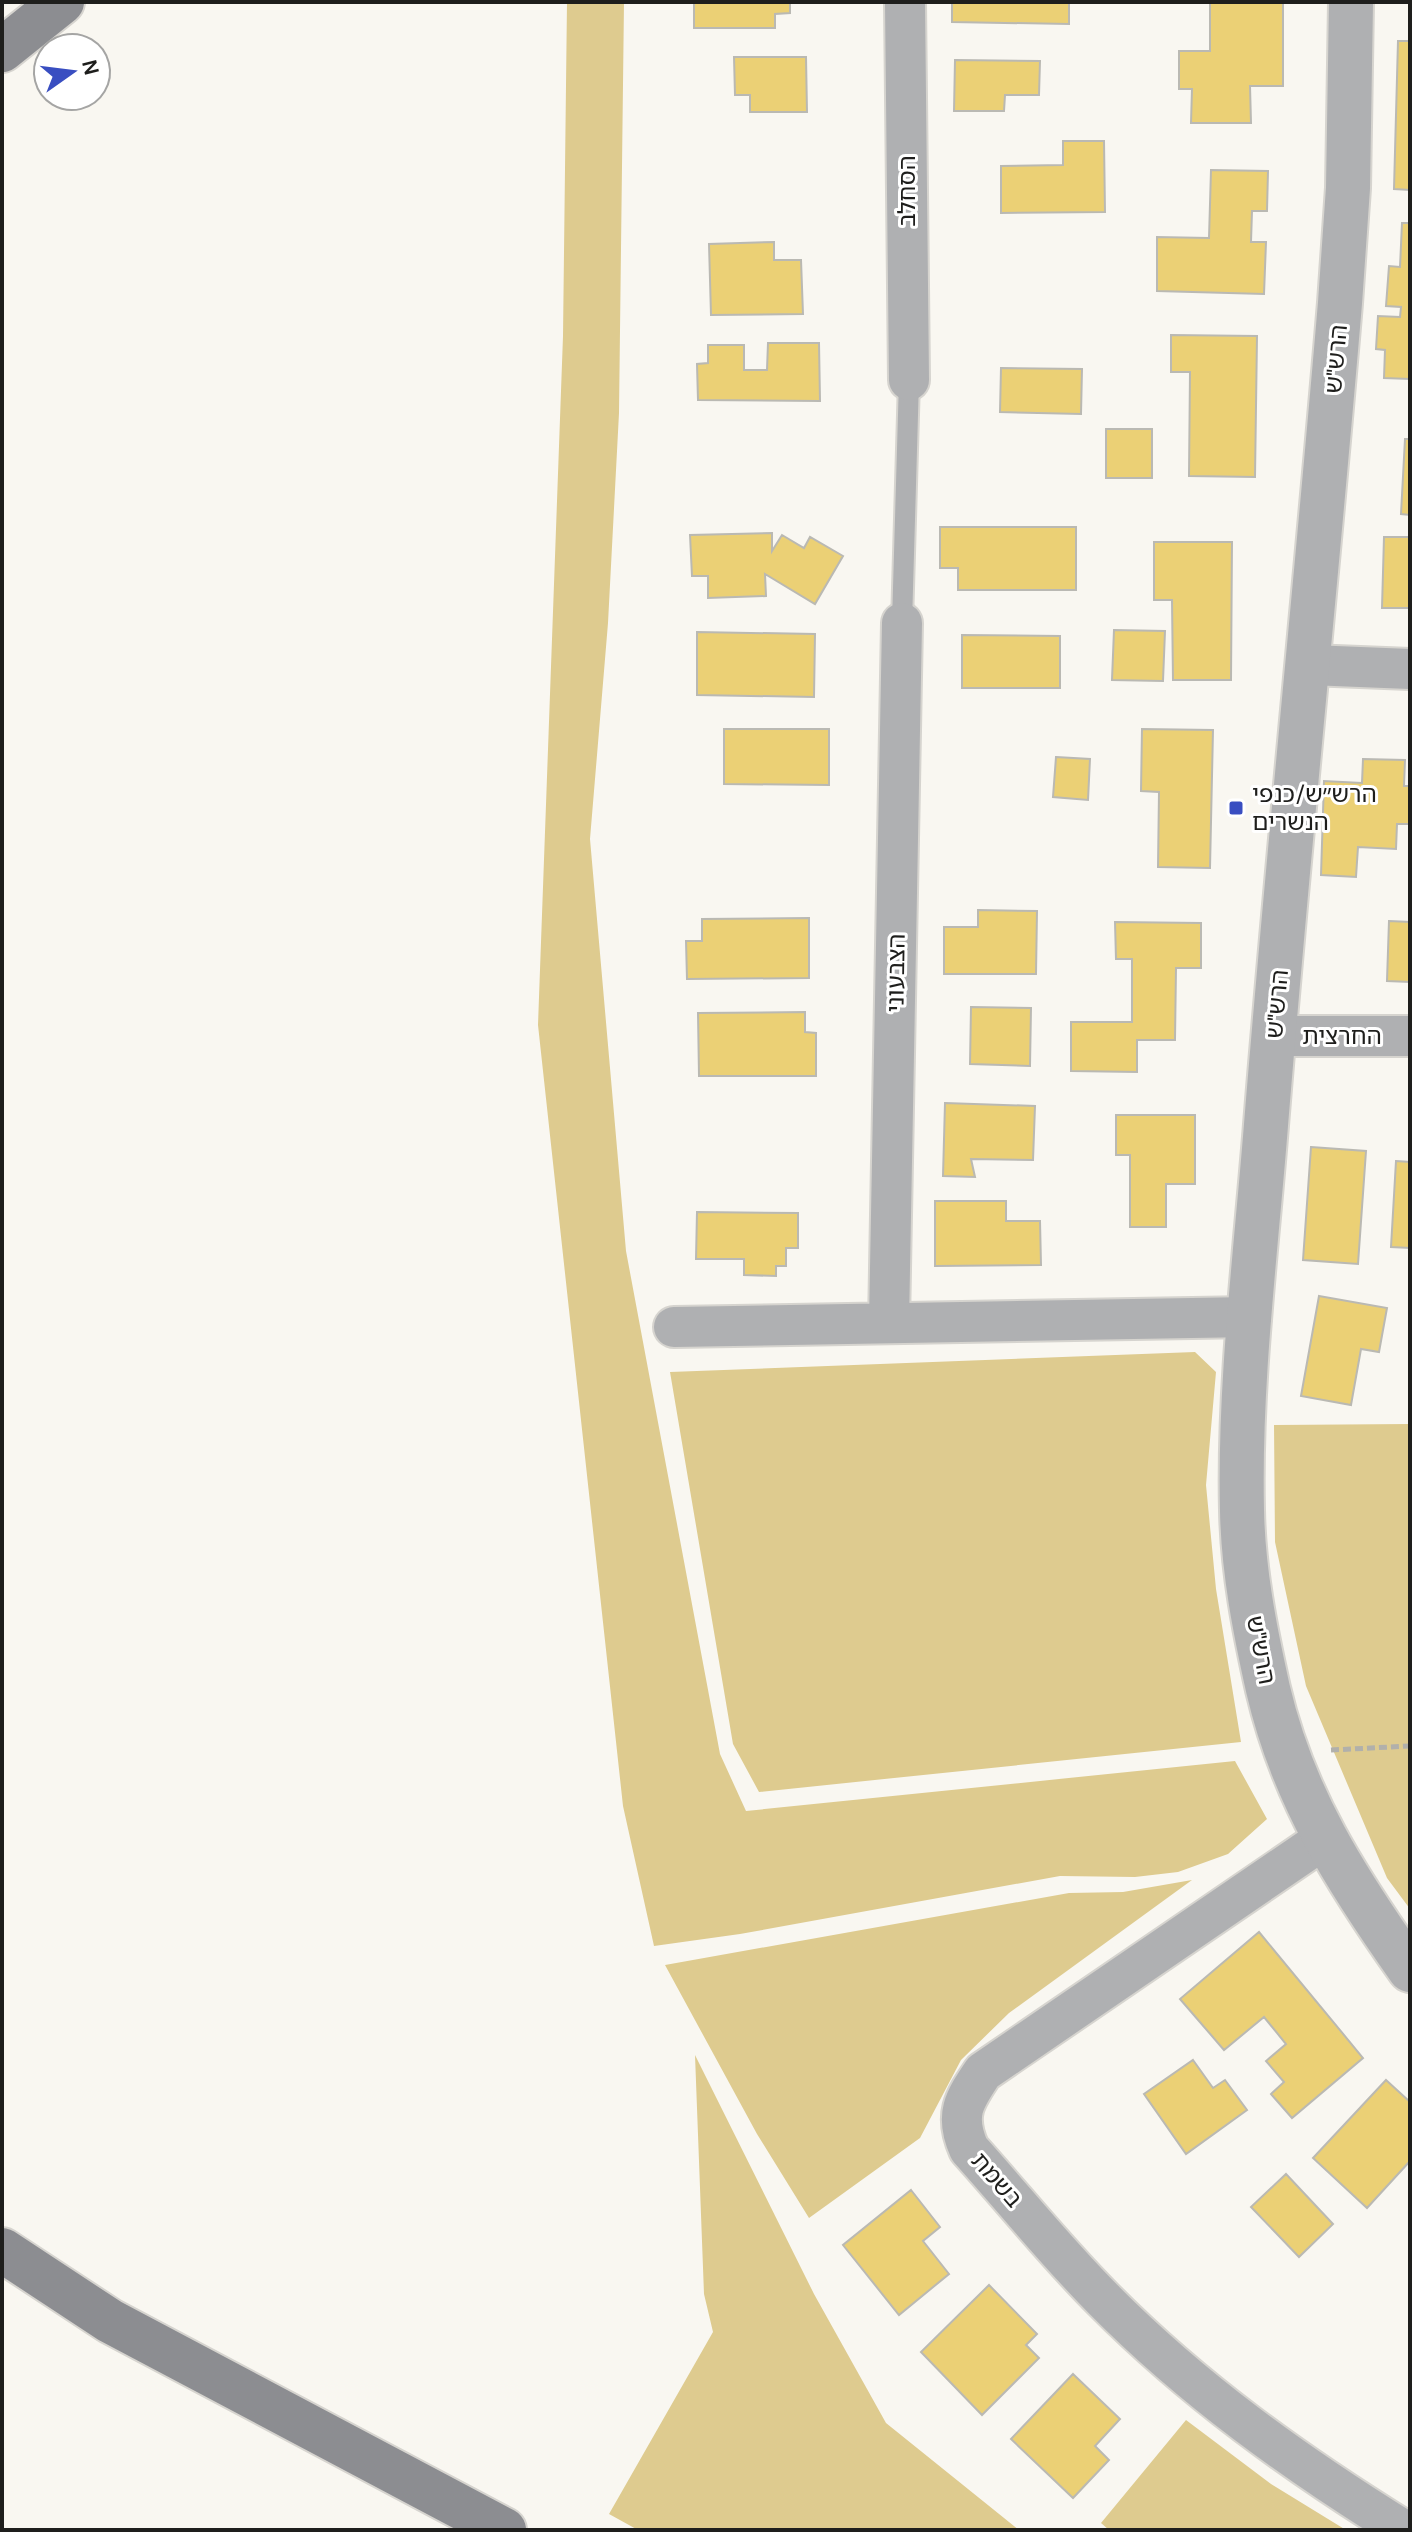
<svg xmlns="http://www.w3.org/2000/svg" width="1412" height="2532" viewBox="0 0 1412 2532" font-family="Karla,'Noto Sans Hebrew',sans-serif">
  <style>
    .green { fill: #decb8f }
    .building { fill: #ebd075; stroke: #bab9b3; stroke-width: 2 }
    .lines { fill: none; stroke-linecap: round; stroke-linejoin: round }
    .service-casing { stroke: #d6d4cf; stroke-width: 24 }
    .minor-casing { stroke: #d6d4cf; stroke-width: 44 }
    .tertiary-casing { stroke: #d6d4cf; stroke-width: 48 }
    .secondary-casing { stroke: #d6d4cf; stroke-width: 48 }
    .path { stroke: #b1b0ab; stroke-width: 5; stroke-dasharray: 8 4; stroke-linecap: butt }
    .service { stroke: #afb0b2; stroke-width: 20 }
    .minor { stroke: #afb0b2; stroke-width: 40 }
    .tertiary { stroke: #afb0b2; stroke-width: 44 }
    .secondary { stroke: #8c8d91; stroke-width: 44 }
    .poi-dot { fill: #394ec1; stroke: #fff; stroke-width: 3 }
    .labels { text-anchor: middle; dominant-baseline: central; stroke-width: 6; stroke-linejoin: round; paint-order: stroke }
    .street-label { font-size: 24px; fill: #1e1e1c; stroke: #fff }
    .poi-label { font-size: 24px; fill: #1e1e1c; stroke: #fff; text-anchor: start }
  </style>
  <rect width="100%" height="100%" fill="#f9f7f1"/>
  <!-- green -->
  <path class="green" d="M567,2H624L619,413L608,623L590,839L626,1251L720,1754L746,1811L1235,1761L1267,1819L1228,1854L1178,1872L1135,1877L1060,1876L740,1934L654,1946L623,1806L538,1025L563,336Z
    M1195,1352L1216,1372L1206,1485L1216,1589L1241,1742L759,1792L733,1744L670,1372Z
    M1410,1424V1909L1387,1878L1306,1686L1275,1542L1274,1425Z
    M1192,1880L1009,2013L961,2060L920,2138L809,2218L757,2134L665,1965L1069,1893L1123,1892Z
    M695,2055L814,2294L886,2423L1019,2530H638L609,2514L713,2332L704,2294Z
    M1186,2420L1271,2484L1346,2530H1109L1101,2523Z"/>
  <!-- building -->
  <path class="building" d="M694,2H790V13L775,14V28H694Z
    M952,2H1069V24L952,22Z
    M1210,2H1283V86H1250L1251,123H1191L1192,89H1179V51H1210Z
    M1398,41H1410V190L1394,189Z
    M734,57H806L807,112H750V95H735Z
    M955,60L1040,61L1039,95H1005L1004,111H954Z
    M1063,141H1104L1105,212L1001,213V166L1063,165Z
    M1211,170L1268,171L1267,211H1252L1251,242H1266L1264,294L1157,291V237L1209,238Z
    M1402,223H1410V379L1384,378L1385,350L1376,349L1378,316L1400,317L1401,307L1386,306L1389,266L1400,267Z
    M774,242V260H801L803,314L711,315L709,244Z
    M1171,335L1257,336L1255,477L1189,476L1190,372H1171Z
    M768,343H819L820,401L698,400L697,364L708,363V345H744V370H767Z
    M1001,368L1082,369L1081,414L1000,412Z
    M1106,429H1152V478H1106Z
    M1405,439H1410V515L1401,514Z
    M940,527H1076V590H958V568H940Z
    M772,533V551L782,535L804,548L810,537L843,556L815,604L765,574L766,596L708,598V576H692L690,535Z
    M1384,537H1410V608H1382Z
    M1154,542H1232L1231,680H1173L1172,600H1154Z
    M1114,630L1165,631L1163,681L1112,680Z
    M697,632L815,634L814,697L697,695Z
    M962,635L1060,636V688H962Z
    M724,729H829V785L724,784Z
    M1142,729L1213,730L1210,868L1158,867L1159,792L1141,791Z
    M1056,757L1090,759L1088,800L1053,797Z
    M1363,759L1405,760L1404,786H1410V824H1397L1396,849L1358,847L1356,877L1321,875L1324,781L1362,783Z
    M978,910L1037,911L1036,974H944V927H978Z
    M809,918V978L687,979L686,941H702V919Z
    M1389,921L1410,922V982L1387,981Z
    M1115,922L1201,923V968H1176L1175,1040H1137V1072L1071,1071V1022H1132V959H1116Z
    M971,1007L1031,1008L1030,1066L970,1064Z
    M805,1012V1032L816,1033V1076H699L698,1013Z
    M945,1103L1035,1106L1033,1160L971,1159L975,1177L943,1176Z
    M1116,1115H1195V1184H1166V1227H1130V1155H1116Z
    M1311,1147L1366,1151L1358,1264L1303,1260Z
    M1396,1161L1410,1162V1248L1391,1247Z
    M935,1201H1006V1221H1040L1041,1265L935,1266Z
    M697,1212L798,1213V1248H786V1266H776V1276L744,1275V1259H696Z
    M1319,1296L1387,1308L1379,1352L1361,1349L1351,1405L1301,1396Z
    M1259,1932L1363,2058L1292,2118L1271,2094L1284,2082L1266,2061L1286,2044L1264,2017L1224,2050L1180,1999Z
    M1193,2060L1213,2088L1225,2080L1247,2110L1186,2154L1144,2094Z
    M1386,2080L1410,2102V2161L1367,2208L1313,2158Z
    M1286,2174L1333,2224L1299,2257L1251,2207Z
    M911,2190L940,2227L923,2241L949,2274L899,2315L843,2245Z
    M989,2285L1037,2334L1026,2345L1039,2358L982,2415L921,2352Z
    M1073,2374L1120,2419L1095,2446L1109,2460L1073,2498L1011,2439Z"/>
  <g class="lines">
    <!-- service casing -->
    <g class="service-casing">
      <path id="service" d="M902,623L909,380"/>
    </g>
    <!-- minor casing -->
    <g class="minor-casing">
      <path id="minor" d="M905,2L909,380
        M1310,665L1410,669
        M1273,1036H1410
        M889,1323L902,623
        M674,1327L1251,1317
        M1324,1839L983,2072C964,2100 954,2115 969,2149C1014,2199 1056,2252 1103,2299C1193,2390 1295,2463 1403,2530"/>
    </g>
    <!-- tertiary casing -->
    <g class="tertiary-casing">
      <path id="tertiary" d="M1351,2L1348,188L1340,303C1317,577 1288,851 1266,1125C1256,1252 1239,1382 1242,1510C1243,1570 1255,1631 1268,1689C1293,1797 1347,1881 1410,1970"/>
    </g>
    <!-- secondary casing -->
    <g class="secondary-casing">
      <path id="secondary" d="M2,50L62,2
        M2,2250L110,2321L504,2530"/>
    </g>
    <!-- path -->
    <path class="path" d="M1331,1750L1410,1746"/>
    <!-- service -->
    <use href="#service" class="service"/>
    <!-- minor -->
    <use href="#minor" class="minor"/>
    <!-- tertiary -->
    <use href="#tertiary" class="tertiary"/>
    <!-- secondary -->
    <use href="#secondary" class="secondary"/>
  </g>
  <!-- markers -->
  <rect class="poi-dot" x="1228" y="800" width="16" height="16" rx="4"/>
  <g class="labels">
    <!-- street labels -->
    <g class="street-label">
      <text transform="translate(907 191) rotate(-90)">הסחלב</text>
      <text transform="translate(1336 359) rotate(-85)">הרש''ש</text>
      <text transform="translate(896 973) rotate(-89)">הצבעוני</text>
      <text transform="translate(1277 1004) rotate(-85)">הרש''ש</text>
      <text x="1342" y="1036">החרצית</text>
      <text transform="translate(1261 1650) rotate(79)">הרש''ש</text>
      <text transform="translate(997 2180) rotate(49)">בשמת</text>
    </g>
    <!-- poi labels -->
    <g class="poi-label">
      <text x="1252" y="794">הרש״ש/כנפי<tspan x="1252" dy="28">הנשרים</tspan></text>
    </g>
  </g>
  <!-- border -->
  <rect width="1412" height="2532" fill="none" stroke="#1e1e1c" stroke-width="8"/>
  <!-- north arrow -->
  <g transform="translate(72 72) rotate(76)"><circle r="38" fill="#ffffff" stroke="#a5a5a4" stroke-width="2"/>
  <path d="M0-6L14 30L0 20L-14 30Z" fill="#394ec1"/>
  <text y="-12" font-size="22" font-weight="bold" text-anchor="middle" fill="#1e1e1c">N</text>
  </g>
</svg>
